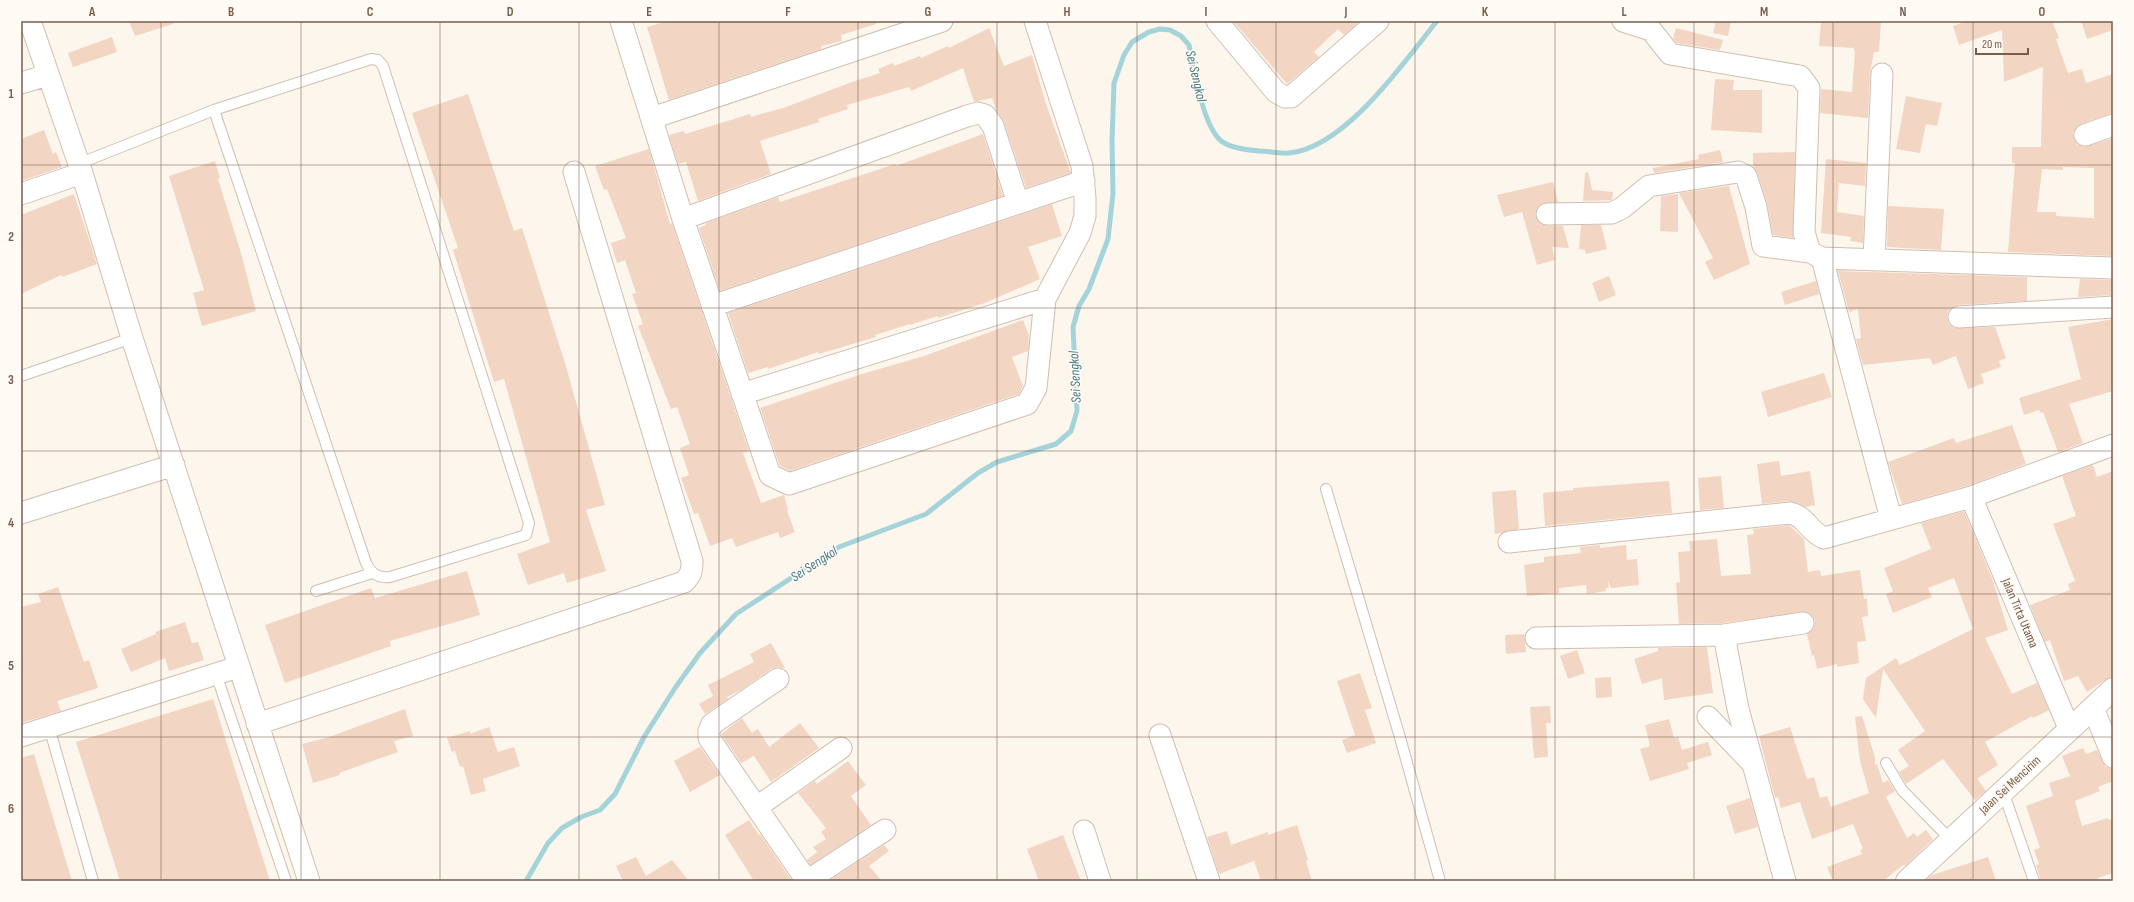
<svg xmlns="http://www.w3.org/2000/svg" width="2134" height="902" viewBox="0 0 2134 902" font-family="'Sofia Sans Condensed',sans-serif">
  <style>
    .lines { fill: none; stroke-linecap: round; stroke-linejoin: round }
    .stream { stroke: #a5d3da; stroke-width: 5 }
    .building { fill: #f3d5c3; fill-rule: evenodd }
    .service-casing { stroke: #d1beb0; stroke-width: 12 }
    .minor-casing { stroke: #d1beb0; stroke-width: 23 }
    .tertiary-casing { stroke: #d1beb0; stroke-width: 24 }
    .service { stroke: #fff; stroke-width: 10 }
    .minor { stroke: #fff; stroke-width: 21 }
    .tertiary { stroke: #fff; stroke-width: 22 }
    .grid { fill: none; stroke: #7a5c4d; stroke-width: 1; stroke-opacity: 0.55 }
    .labels { text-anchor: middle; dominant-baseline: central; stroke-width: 3; stroke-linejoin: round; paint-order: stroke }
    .street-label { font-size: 13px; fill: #7a5c4d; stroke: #fffaf3 }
    .water-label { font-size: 14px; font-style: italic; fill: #437c86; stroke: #fffaf3 }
    .neatline { fill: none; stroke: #7a5c4d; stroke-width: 1.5 }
    .grid-label { font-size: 13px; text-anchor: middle; font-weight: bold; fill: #7a5c4d }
  </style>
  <rect width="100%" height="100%" fill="#fdf6ec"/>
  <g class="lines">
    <!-- stream -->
    <path class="stream" d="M526,881L548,843L562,828L581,817L600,810L615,794L644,737L675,688L700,653L736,614L839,547L926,514L978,473L997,462L1056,444L1071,431L1077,411L1073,327L1079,306L1089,289L1108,239L1113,193L1112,141L1114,83L1124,55L1132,42L1149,32L1160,29L1170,30L1181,36L1189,45C1194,69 1202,121 1219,139C1226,147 1248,150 1259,151C1268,151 1279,154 1289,153C1345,148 1404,62 1437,21"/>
  </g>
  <!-- building -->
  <path class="building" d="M129,21H173V24L135,36Z
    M667,21H876V24L841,35L842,41L821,46V49L669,100L647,27Z
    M1233,21H1360L1344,35L1338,29L1314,52L1319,57L1287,84Z
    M1716,21H1731L1728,36L1713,33Z
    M1821,21H1881L1879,52H1874L1870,73L1868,118L1820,113L1821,89L1852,92L1855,51H1854V48L1819,46Z
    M1967,21H2052L2059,38L2056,39L2068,73L2082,69L2086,83L2113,74V113L2081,124L2076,128L2073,133L2077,144L2083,147L2113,138V256L2008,252L2015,163H2012V147H2041L2043,67L2004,82L2002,30L1959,45L1953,26ZM2063,167L2094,168V218L2056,216V212H2037L2042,169L2063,170Z
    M2081,21H2113V30L2087,39Z
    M989,28L1004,66L1032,55L1046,104L1071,173L1026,188L1004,122L996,110L992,98L974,102L963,68L911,91L909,87L847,105L848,109L818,119L819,122L760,141L771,174L698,201L686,162L678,164L669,135L684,131L685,134L750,114L751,117L786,107L852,82L880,73L878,69L893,63L894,66L920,56L921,58L948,46L949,48Z
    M1676,28L1723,40L1720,50L1677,43L1673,38Z
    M112,37L117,52L73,67L68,53Z
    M1715,79L1734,80L1733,90H1762V133L1711,130Z
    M468,94L514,231L522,228L565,363L605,505L586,510L606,571L567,583L564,573L528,585L517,554L550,542L504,379L494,382L453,250L458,248L412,113Z
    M1906,96L1942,103L1937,126L1926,124L1920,153L1896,149Z
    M44,130L53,154L56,152L62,167L21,181V139Z
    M983,134L1003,196L720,291L699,228L706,225V223L778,197L780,202L895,164L896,166Z
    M649,149L670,224L672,223L749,451L743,453L761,503L784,495L788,510L787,511L795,532L780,538L778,532L736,547L732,538L710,546L698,513L694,514L681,478L689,475L680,448L690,444L677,407L671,409L638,326L643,324L632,294L636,293L625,260L617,263L611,243L626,238L607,189L604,190L595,166Z
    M1720,150L1723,162L1654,173L1653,168L1699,159L1698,155Z
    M1795,152L1793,238L1773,235L1767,203L1757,172L1753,166V153Z
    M1826,159L1866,163L1865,186L1839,183L1837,212L1864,216L1863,243L1850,241L1851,237L1821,233Z
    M215,161L220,178L218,179L241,253L256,311L202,326L193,293L204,290L169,176Z
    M1588,172L1592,190L1613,192L1612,200L1583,201L1585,173Z
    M1553,182L1558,202L1541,204L1536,209L1535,215L1537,220L1542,225L1563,226L1569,248L1552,247L1555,260L1537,265L1522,212L1504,217L1497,195Z
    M1729,186L1750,264L1714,280L1705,262L1713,258L1679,193Z
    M74,194L97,264L62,277L61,275L21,294V215Z
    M1678,194V232L1660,231L1661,196Z
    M1052,204L1062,236L1028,247L1040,279L985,303L938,318V316L910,325V324L875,335L876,337L819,354L818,352L768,369V367L748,373L728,313Z
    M1888,206L1944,209L1941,250L1887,247Z
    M1581,225H1601L1607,249L1586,254L1585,250L1579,249Z
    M1838,271L2027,277V301L1958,305L1948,311L1947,318L1949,324L1954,328L1995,327L2006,358L1999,361L2001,367L1981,374L1984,383L1968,389L1956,356L1933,365L1930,358L1863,365L1856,339L1861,338L1858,309L1849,312Z
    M1609,276L1616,295L1599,302L1592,283Z
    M2080,279L2113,280V295L2078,297Z
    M1816,281L1819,294L1785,305L1781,292Z
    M2113,319V391L2069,404L2083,443L2058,452L2043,412L2041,413L2039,410L2024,415L2019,398L2081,379L2068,327Z
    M1023,320L1029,336L1028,351L1012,357L1023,386L1019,394L790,471L780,466L760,408L862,374L924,356Z
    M1824,373L1832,397L1768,417L1761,392Z
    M2012,425L2026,464L1967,486L1902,504L1888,462L1954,438L1956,443Z
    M1779,461L1781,476L1810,471L1815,505L1806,507L1789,501L1762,504L1757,464Z
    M2093,465L2097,477L2113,471V677L2105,680L2087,692L2078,676L2064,681L2050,640L2045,642L2030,605L2070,590L2068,584L2075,581L2053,524L2076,516L2062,476Z
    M1721,476L1724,508L1700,510L1698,478Z
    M1669,481L1672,513L1545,526L1543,493L1573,490V488Z
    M1516,490L1519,529L1495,534L1492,492Z
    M1964,511L1992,578L2008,630L1985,638L2012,694L2037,683L2049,710L2033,718L2032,716L1985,742L1998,765L1978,778V780L1986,791L1975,800L1943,759L1906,784L1899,772L1909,766L1898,750L1925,731L1883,669L1876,718L1863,699L1866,678L1896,658L1900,665L1973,629L1954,578L1928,588L1932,597L1893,613L1886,594L1893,591L1884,568L1931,549L1921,523Z
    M1789,525L1804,539L1808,572L1820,570L1821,576L1860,570L1864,599L1867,598L1868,616L1862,617L1866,641L1857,642L1859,663L1837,667V664L1817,669L1814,655L1812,656L1807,634L1814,628L1815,621L1812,615L1807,612L1723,623L1679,624L1676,583L1680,582L1678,552L1690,551L1689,541L1717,539L1721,576L1751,574L1747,535L1754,534L1753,529Z
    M1600,545V548L1626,545L1627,560L1637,559L1639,585L1611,588L1608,581L1609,588H1606V591L1587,594L1586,585L1559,588V593L1527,596L1524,565L1544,562V557L1581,553L1580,547Z
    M467,571L480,615L390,641L391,646L285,683L265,625L371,588L375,598Z
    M58,587L84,662L89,660L98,688L57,701L61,711L21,723V607L41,602L38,594Z
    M185,622L192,643L198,642L204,660L169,671L165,658L131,672L121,649L156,634L155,632Z
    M1524,634L1526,652L1506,654L1505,635Z
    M771,643L785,668L777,667L771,669L741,690L727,697L728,699L705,714L699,704L713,696L708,685L754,662L750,654Z
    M1707,647L1713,693L1664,700L1662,678L1642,684L1634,659L1658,651V648Z
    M1577,650L1585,673L1568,679L1560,656Z
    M1360,673L1372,708L1365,710L1376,743L1347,753L1342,740L1355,735L1337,681Z
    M1611,677L1612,697L1596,698L1595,678Z
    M213,699L270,881H120L76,742Z
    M1550,706L1551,723H1546L1548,757L1534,758L1530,707Z
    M405,709L413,736L394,741L398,752L339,773L340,775L313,783L302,744L329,737Z
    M1862,716L1875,757V765L1877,764L1883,783L1888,780L1895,791L1886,797L1907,838L1914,833L1917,837L1926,830L1933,839L1905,866L1903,865L1883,881H1833L1827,867L1862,854L1860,850L1863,849L1853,824L1812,839L1800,802L1781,808L1778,797L1775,798L1759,736L1790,727L1807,779L1814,777L1820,798L1827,796L1831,807L1869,793L1860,761L1855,717Z
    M742,718L752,733L758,729L769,747L800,723L819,748L771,782L754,756L741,763L721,734Z
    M1669,719L1674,738L1678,737L1682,750L1708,742L1712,755L1687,763L1689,769L1650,781L1640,749L1650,746L1645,725Z
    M489,727L498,752L514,747L520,766L483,779L486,791L471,795L463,766L460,767L455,751L452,752L447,738L470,731V734Z
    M700,747L720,775L690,792L674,761Z
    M2083,748L2086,754L2097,750L2105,766L2113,769V781L2098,787L2100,791L2075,801L2082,826L2108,818L2109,820L2113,819V873L2098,878L2099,881H2041L2036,865L2039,864L2034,850L2040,848L2026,806L2053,796L2049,783L2070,776L2062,756Z
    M34,754L72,881H21V758Z
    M848,761L866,785L851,796L871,825L810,865L807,860L817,852L813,847L826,839L821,832L826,828L798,793L815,781L817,784Z
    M1750,798L1758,827L1735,834L1726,806Z
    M749,820L759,835L760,834L792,881H754L725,835Z
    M1297,825L1308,860L1306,861L1312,881H1261L1254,861L1219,874L1207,837L1227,831L1231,845L1268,832V835Z
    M1063,835L1081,881H1039L1027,849Z
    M884,845L889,851L869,866L882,881H829Z
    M636,857L646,876L672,860L689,881H623L616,866Z
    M1988,857L1996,881H1925L1932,875Z"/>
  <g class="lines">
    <!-- service casing -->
    <g class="service-casing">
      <path id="service" d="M78,164L214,110L371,59L378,60L383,66L529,523L526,535L390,577C377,578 372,574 366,563L214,110
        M21,376L132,338
        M1326,489L1399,734L1440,881
        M316,591L372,573
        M216,674L286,881
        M49,727L93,881
        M1886,763L1902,790L1951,840
        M2003,791L2034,881"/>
    </g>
    <!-- minor casing -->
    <g class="minor-casing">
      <path id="minor" d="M30,21L82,173L132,338L309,881
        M621,21L683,219L770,475L789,484L1027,404L1036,388L1045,299L1080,233L1085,216V198L1082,166L1035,21
        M1217,21L1276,92L1285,97H1291L1378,21
        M1623,21L1651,30L1670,54L1800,76L1809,88L1804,232L1810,252L1822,258L1891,519
        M21,83L48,75
        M652,118L942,21
        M2085,135L2113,125
        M21,194L82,173
        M1547,214L1612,213L1622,208L1649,186L1738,172L1746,176L1756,207L1763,246L1810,252
        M683,219L967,116L978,113L985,115L993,126L1018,203
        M1822,258L2113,268
        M1874,260L1882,74
        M712,306L1084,181
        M1959,317L2113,307
        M742,394L1045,299
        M1971,497L2069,728
        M21,513L174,465
        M1509,542L1790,513C1806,516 1809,532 1824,538L1971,497L2113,445
        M1724,635L1738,709L1785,881
        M1536,638L1724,635L1803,623
        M778,679L712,724L709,731V738L807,881
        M2093,708L2113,757
        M1708,717L1751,762
        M257,724L684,582C691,575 692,571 692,561L574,172
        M1160,735L1209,881
        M21,736L238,667
        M757,807L841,748
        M1084,831L1100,881
        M807,881L885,830"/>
    </g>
    <!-- tertiary casing -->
    <g class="tertiary-casing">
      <path id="tertiary" d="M1907,881L2113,689"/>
    </g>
    <!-- service -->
    <use href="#service" class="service"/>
    <!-- minor -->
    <use href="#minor" class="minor"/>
    <!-- tertiary -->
    <use href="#tertiary" class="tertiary"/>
  </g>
  <!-- grid -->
  <path class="grid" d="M161,21V881M301,21V881M440,21V881M579,21V881M719,21V881M858,21V881M997,21V881M1137,21V881M1276,21V881M1415,21V881M1555,21V881M1694,21V881M1833,21V881M1973,21V881M21,165H2113M21,308H2113M21,451H2113M21,594H2113M21,737H2113"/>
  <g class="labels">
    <!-- street labels -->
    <g class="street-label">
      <text transform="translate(2020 613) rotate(67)">Jalan Tirta Utama</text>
      <text transform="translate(2010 785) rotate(-43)">Jalan Sei Mencirim</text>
    </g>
    <!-- water labels -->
    <g class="water-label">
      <text transform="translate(1196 76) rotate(77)">Sei Sengkol</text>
      <text transform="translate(1075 377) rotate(-93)">Sei Sengkol</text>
      <text transform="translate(814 564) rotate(-33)">Sei Sengkol</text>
    </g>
  </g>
  <!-- border -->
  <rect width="2134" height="902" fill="none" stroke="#fffaf3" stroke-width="44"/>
  <!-- scale -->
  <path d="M1976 48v6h52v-6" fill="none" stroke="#7a5c4d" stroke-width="2"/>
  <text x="1982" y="48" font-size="12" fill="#7a5c4d" stroke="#fffaf3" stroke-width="3" paint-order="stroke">20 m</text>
  <rect x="22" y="22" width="2090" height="858" class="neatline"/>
  <g class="grid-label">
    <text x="92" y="16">A</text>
    <text x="231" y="16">B</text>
    <text x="370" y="16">C</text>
    <text x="510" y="16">D</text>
    <text x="649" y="16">E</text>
    <text x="788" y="16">F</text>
    <text x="928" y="16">G</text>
    <text x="1067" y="16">H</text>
    <text x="1206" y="16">I</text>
    <text x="1346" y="16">J</text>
    <text x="1485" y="16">K</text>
    <text x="1624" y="16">L</text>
    <text x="1764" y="16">M</text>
    <text x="1903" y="16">N</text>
    <text x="2042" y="16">O</text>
    <text x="11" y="98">1</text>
    <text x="11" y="241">2</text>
    <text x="11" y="384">3</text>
    <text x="11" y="527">4</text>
    <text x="11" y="670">5</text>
    <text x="11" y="813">6</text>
  </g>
</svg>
